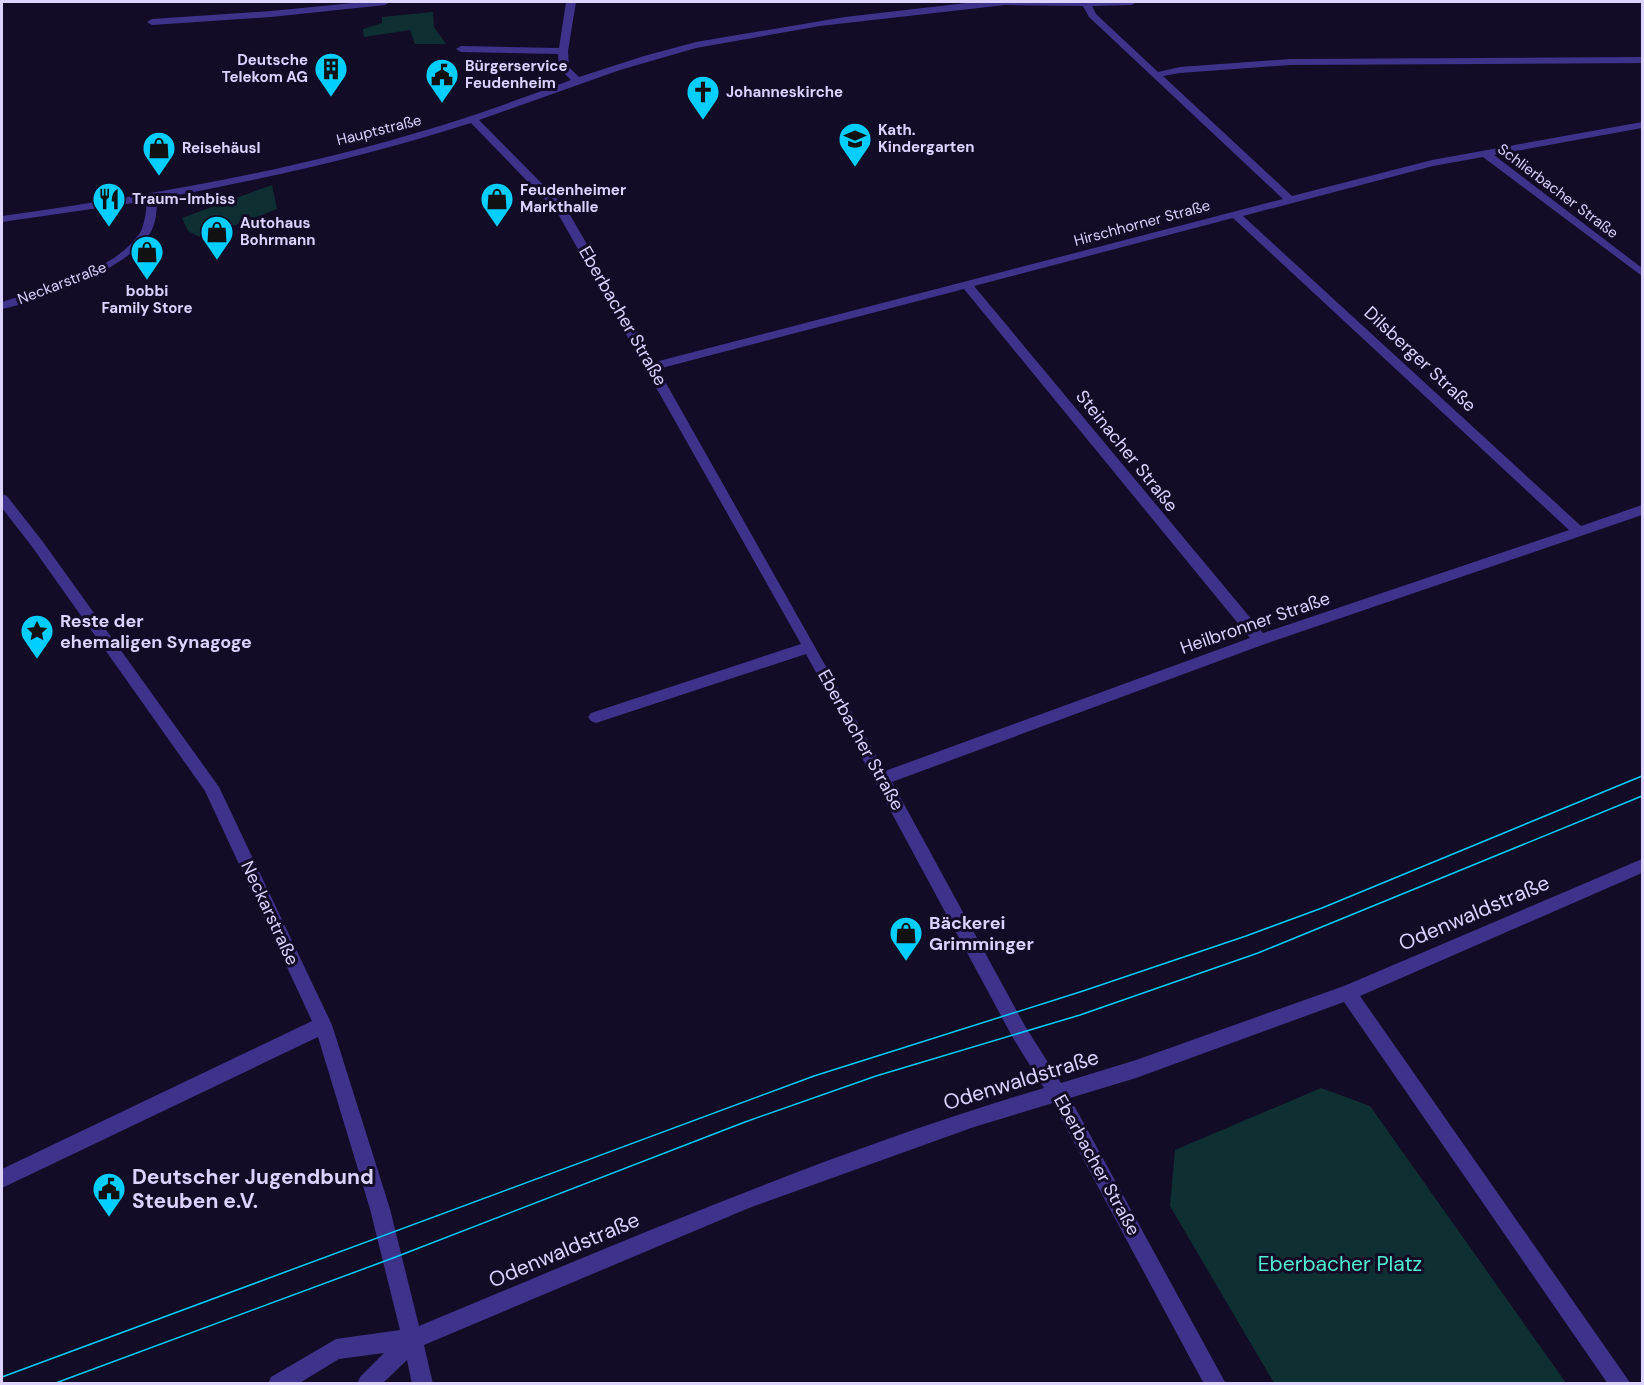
<svg xmlns="http://www.w3.org/2000/svg" width="1644" height="1385" viewBox="0 0 1644 1385" font-family="'DM Sans',sans-serif">
  <style>
    .green { fill: #0f3032 }
    .lines { fill: none; stroke-linecap: round; stroke-linejoin: round }
    .minor { fill: #3e328b; fill-rule: evenodd }
    .tram { stroke: #00cefe; stroke-width: 1.5 }
    .labels { text-anchor: middle; dominant-baseline: central; stroke-width: 6; stroke-linejoin: round; paint-order: stroke }
    .far-poi-label { font-size: 15px; font-weight: bold; fill: #dcd3ff; stroke: #130c27; text-anchor: start }
    .far-street-label { font-size: 15px; fill: #dcd3ff; stroke: #130c27 }
    .street-label { font-size: 18px; fill: #dcd3ff; stroke: #130c27 }
    .poi-label { font-size: 18px; font-weight: bold; fill: #dcd3ff; stroke: #130c27; text-anchor: start }
    .near-street-label { font-size: 21px; fill: #dcd3ff; stroke: #130c27 }
    .near-poi-label { font-size: 21px; font-weight: bold; fill: #dcd3ff; stroke: #130c27; text-anchor: start }
    .near-park-label { font-size: 21px; fill: #51edd3; stroke: #130c27 }
  </style>
  <rect width="100%" height="100%" fill="#130c27"/>
  <!-- green -->
  <path class="green" d="M433,12L434,27L446,44H415L410,30L364,37L363,29L382,23V17Z
    M272,185L277,209L202,238L188,231L182,218Z
    M1321,1088L1370,1106L1566,1383H1274L1170,1206L1175,1150Z"/>
  <g class="lines">
    <!-- minor -->
    <path class="minor" d="M364,2H390L385,5L271,17L152,25L147,22L152,19L271,11Z
      M566,2H576L568,51L569,67L579,77L644,56L696,42L845,17L975,2H1136L1132,5L1092,6L1096,14L1158,72L1180,67L1290,59L1642,57V63L1290,65L1180,73L1163,76L1292,196L1432,160L1642,122V128L1494,155L1642,268V276L1483,157L1433,166L1243,216L1581,526L1642,505V515L1265,644L892,782L1025,1026L1061,1083L1136,1060L1344,986L1642,859V873L1360,996L1631,1384H1608L1344,1002L1136,1078L1070,1098L1226,1384H1204L1053,1103L974,1127L749,1208L424,1345L433,1384H412L407,1360L382,1384H357L360,1377L384,1353L339,1359L298,1384H268L271,1377L336,1339L400,1330L370,1209L318,1037L2,1188V1169L312,1021L205,791L33,548L2,508V494L7,496L43,542L219,787L332,1025L390,1209L419,1326C626,1240 829,1152 1044,1088L1013,1038L806,654L596,723L591,721L588,717L591,713L801,644L557,212L471,123C369,156 263,179 157,199C157,211 156,225 149,235C124,270 43,301 2,309V302C44,288 114,272 140,233C145,224 146,211 147,201L2,222V216C147,196 292,171 433,128C480,114 525,97 571,80L559,68L558,54L461,52L456,49L461,46L559,48ZM1005,5L1083,6L1089,17L1283,199L655,362L566,208L479,120L620,70L696,48L820,26ZM1233,218L1569,530L1263,633L974,286ZM964,289L1250,638L885,771L658,369Z"/>
    <!-- tram -->
    <path class="tram" d="M2,1377L814,1076L1083,991L1246,936L1322,908L1642,776
      M53,1384L393,1258L745,1122L876,1076L1080,1015L1258,953L1642,796"/>
  </g>
  <!-- icons -->
  <defs>
    <g id="building-pin" transform="scale(1.725)"><path d="M0 17L-7.5 6A9.5 9.5 0 1 1 7.5 6Z" fill="#00cefe" stroke="#130c27"/><path d="M-4-6H4V6H1V3H-1V6H-4ZM-2.5-4.3h1.7v1.8h-1.7ZM.8-4.3h1.7v1.8H.8ZM-2.5-1h1.7V.8h-1.7ZM.8-1h1.7V.8H.8Z" fill="#111"/></g>
    <g id="civic-pin" transform="scale(1.725)"><path d="M0 17L-7.5 6A9.5 9.5 0 1 1 7.5 6Z" fill="#00cefe" stroke="#130c27"/><path d="M-.6-6.5H3V-4.5H.6V-3L4-1V1h2V6H-6V1h2V-1L-.6-3ZM-1.2 2.5V6h2.4V2.5Z" fill="#111"/></g>
    <g id="church-pin" transform="scale(1.725)"><path d="M0 17L-7.5 6A9.5 9.5 0 1 1 7.5 6Z" fill="#00cefe" stroke="#130c27"/><path d="M-1.2-6h2.4v3.5h3.3v2.4h-3.3V6h-2.4V-.1h-3.3v-2.4h3.3Z" fill="#111"/></g>
    <g id="school-pin" transform="scale(1.725)"><path d="M0 17L-7.5 6A9.5 9.5 0 1 1 7.5 6Z" fill="#00cefe" stroke="#130c27"/><path d="M0-5L7-2L0 1L-7-2ZM-4 1L0 2.5L4 1V4Q0 6-4 4Z" fill="#111"/></g>
    <g id="shop-pin" transform="scale(1.725)"><path d="M0 17L-7.5 6A9.5 9.5 0 1 1 7.5 6Z" fill="#00cefe" stroke="#130c27"/><path d="M-5-2.5h2.3a2.7 3.5 0 0 1 5.4 0H5L5.5 6h-11ZM-1.5-2.5h3a1.5 2.3 0 0 0-3 0Z" fill="#111"/></g>
    <g id="restaurant-pin" transform="scale(1.725)"><path d="M0 17L-7.5 6A9.5 9.5 0 1 1 7.5 6Z" fill="#00cefe" stroke="#130c27"/><path d="M-5-6h1v4h1v-4h1v4h1v-4h1v5L-1.5 .5V6h-2V.5L-5-1ZM5-6V6H3V1.5H1.5Q1.5-4 5-6Z" fill="#111"/></g>
    <g id="sight-pin" transform="scale(1.725)"><path d="M0 17L-7.5 6A9.5 9.5 0 1 1 7.5 6Z" fill="#00cefe" stroke="#130c27"/><path d="M0-6L1.8-2.2L6-1.7L2.9 1.2L3.7 5.4L0 3.3L-3.7 5.4L-2.9 1.2L-6-1.7L-1.8-2.2Z" fill="#111"/></g>
  </defs>
  <g fill-rule="evenodd">
    <use href="#building-pin" x="331" y="69"/>
    <use href="#civic-pin" x="442" y="75"/>
    <use href="#church-pin" x="703" y="92"/>
    <use href="#school-pin" x="855" y="139"/>
    <use href="#shop-pin" x="159" y="148"/>
    <use href="#restaurant-pin" x="109" y="199"/>
    <use href="#shop-pin" x="497" y="199"/>
    <use href="#shop-pin" x="217" y="232"/>
    <use href="#shop-pin" x="147" y="252"/>
    <use href="#sight-pin" x="37" y="631"/>
    <use href="#shop-pin" x="906" y="933"/>
    <use href="#civic-pin" x="109" y="1189"/>
  </g>
  <g class="labels">
    <!-- far-poi labels -->
    <g class="far-poi-label">
      <text x="308" y="60" text-anchor="end">Deutsche<tspan x="308" dy="17">Telekom AG</tspan></text>
      <text x="465" y="66">Bürgerservice<tspan x="465" dy="17">Feudenheim</tspan></text>
      <text x="726" y="92">Johanneskirche</text>
      <text x="878" y="130">Kath.<tspan x="878" dy="17">Kindergarten</tspan></text>
      <text x="182" y="148">Reisehäusl</text>
      <text x="520" y="190">Feudenheimer<tspan x="520" dy="17">Markthalle</tspan></text>
      <text x="132" y="199">Traum-Imbiss</text>
      <text x="240" y="223">Autohaus<tspan x="240" dy="17">Bohrmann</tspan></text>
      <text x="147" y="291" text-anchor="middle">bobbi<tspan x="147" dy="17">Family Store</tspan></text>
    </g>
    <!-- far-street labels -->
    <g class="far-street-label">
      <text transform="translate(379 130) rotate(-14)">Hauptstraße</text>
      <text transform="translate(1558 191) rotate(37)">Schlierbacher Straße</text>
      <text transform="translate(1142 223) rotate(-15)">Hirschhorner Straße</text>
      <text transform="translate(62 283) rotate(-21)">Neckarstraße</text>
    </g>
    <!-- street labels -->
    <g class="street-label">
      <text transform="translate(623 316) rotate(60)">Eberbacher Straße</text>
      <text transform="translate(1420 359) rotate(43)">Dilsberger Straße</text>
      <text transform="translate(1127 451) rotate(51)">Steinacher Straße</text>
      <text transform="translate(1255 623) rotate(-19)">Heilbronner Straße</text>
      <text transform="translate(861 740) rotate(61)">Eberbacher Straße</text>
      <text transform="translate(270 913) rotate(65)">Neckarstraße</text>
      <text transform="translate(1097 1165) rotate(61)">Eberbacher Straße</text>
    </g>
    <!-- poi labels -->
    <g class="poi-label">
      <text x="60" y="621">Reste der<tspan x="60" dy="21">ehemaligen Synagoge</tspan></text>
      <text x="929" y="923">Bäckerei<tspan x="929" dy="21">Grimminger</tspan></text>
    </g>
    <!-- near-street labels -->
    <g class="near-street-label">
      <text transform="translate(1474 913) rotate(-23)">Odenwaldstraße</text>
      <text transform="translate(1021 1080) rotate(-17)">Odenwaldstraße</text>
      <text transform="translate(564 1250) rotate(-23)">Odenwaldstraße</text>
    </g>
    <!-- near-poi labels -->
    <g class="near-poi-label">
      <text x="132" y="1177">Deutscher Jugendbund<tspan x="132" dy="24">Steuben e.V.</tspan></text>
    </g>
    <!-- near-park labels -->
    <g class="near-park-label">
      <text x="1340" y="1264">Eberbacher Platz</text>
    </g>
  </g>
  <!-- border -->
  <rect width="1644" height="1385" fill="none" stroke="#dcd3ff" stroke-width="6"/>
</svg>
